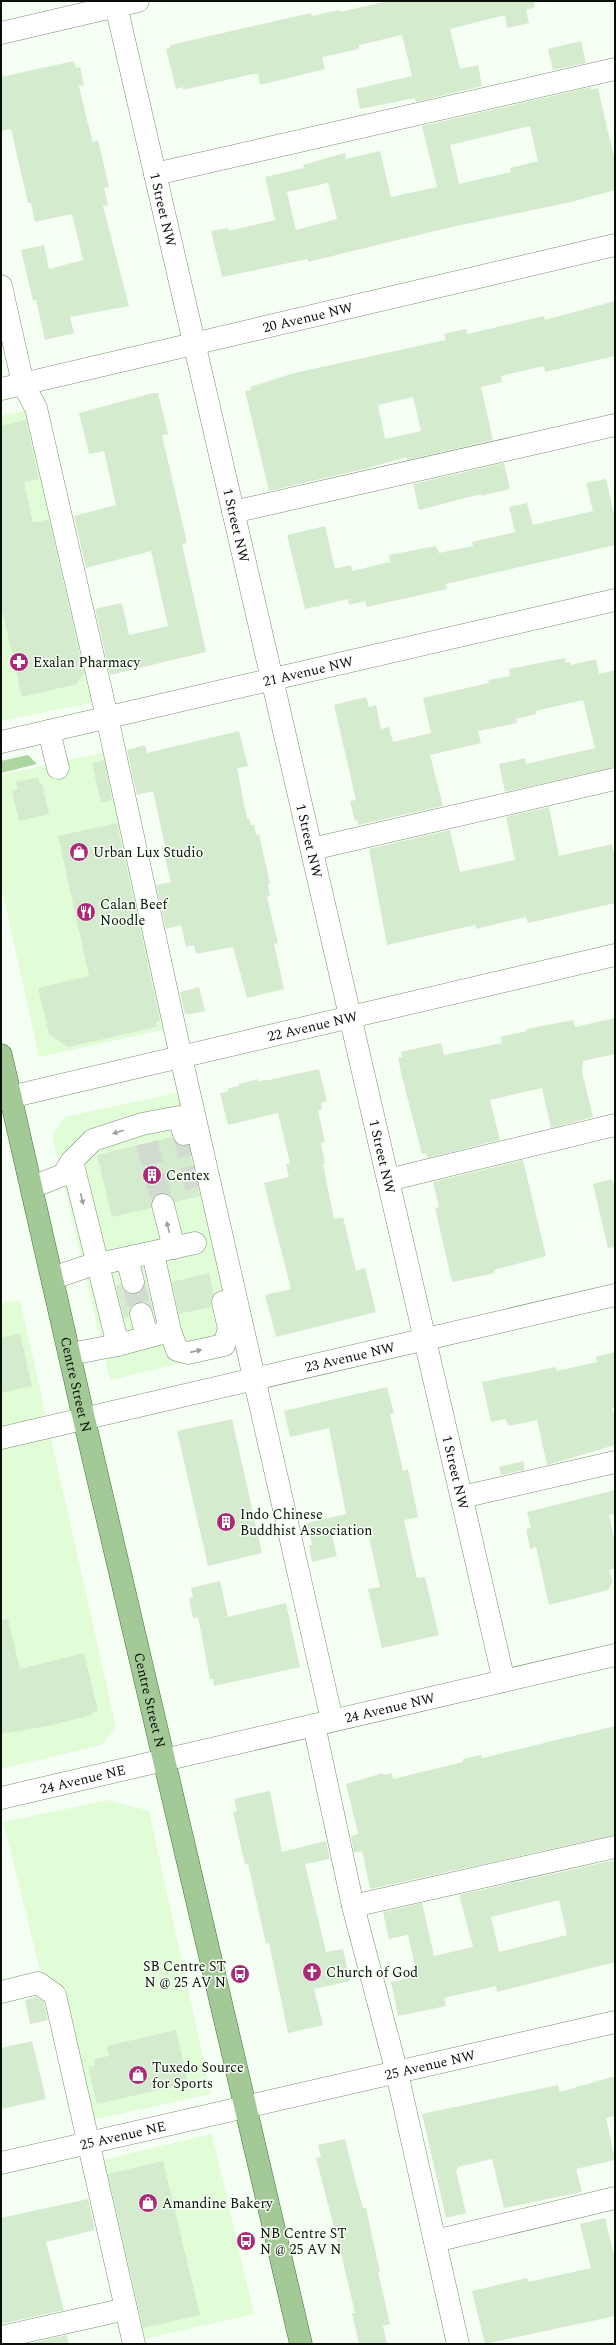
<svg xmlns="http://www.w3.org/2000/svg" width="616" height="2345" viewBox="0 0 616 2345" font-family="Spectral,serif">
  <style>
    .built { fill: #e1fdd8 }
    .green { fill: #acd69e }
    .building { fill: #d4ebcd; fill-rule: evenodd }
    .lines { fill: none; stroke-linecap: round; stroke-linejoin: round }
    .minor-tunnel { stroke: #d2dbd0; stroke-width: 22; stroke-dasharray: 22 11; stroke-linecap: butt }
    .minor-casing { stroke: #788d72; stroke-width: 23 }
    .major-casing { stroke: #457137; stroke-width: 23 }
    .minor { stroke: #fff; stroke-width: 22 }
    .major { stroke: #a3c997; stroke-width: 22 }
    .oneway { fill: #9d9f9c }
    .labels { text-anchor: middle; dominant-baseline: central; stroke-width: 3; stroke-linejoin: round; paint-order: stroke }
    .street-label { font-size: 14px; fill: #091007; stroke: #f6fff3 }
    .poi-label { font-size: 14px; fill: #091007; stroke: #f6fff3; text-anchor: start }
  </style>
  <rect width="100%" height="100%" fill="#f6fff3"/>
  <!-- built -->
  <path class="built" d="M36,408L101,701L1,721V416Z
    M109,751L171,1028L39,1057L1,885V775Z
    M185,1091L243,1349L110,1380L52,1135L65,1117Z
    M20,1300L116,1727L102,1745L1,1769V1304Z
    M108,1800L149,1811L211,2094L78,2123L3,1822Z
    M212,2134L254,2314L131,2342L90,2163Z"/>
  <!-- green -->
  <path class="green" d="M28,755L37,764L1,773V761Z"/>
  <!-- building -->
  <path class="building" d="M388,1H534L535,7L526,10L529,23L507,28L505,15L450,29L460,69L478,65L482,86L416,102L415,98L360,109L356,89L412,76L402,35L359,45V49L322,57L325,69L260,85L258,74H253L183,90V87L176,89L166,49L170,48V45L311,13L312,16L339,10L340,12Z
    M581,41L586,63L553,70L548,49Z
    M74,61L76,68L80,67L84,85L79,86L88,124L93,142L98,140L109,187L104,188L108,205L103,206L129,306L70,317L74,333L45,340L36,300L33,301L21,250L44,245L49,269L83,260L72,214L35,222L31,203H28L11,129L1,131V77Z
    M591,87V90L598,88L608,132L615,161V190L571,202L447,228L308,262V259L222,277L211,231L228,228L229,231L275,220L265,177L304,168L303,165L345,153L346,159L380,151L391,197L437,187L422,126ZM530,126L538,161L510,168L511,172L459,184L450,145ZM328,183L337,219L296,230L287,192Z
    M615,301V356L545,372L544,366L501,376L502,382L481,387L493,440L407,460V457L364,469L269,491L245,391L251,390L250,387L294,373L446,340L444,334L466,329L468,334L544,316L545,320ZM413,397L421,431L385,439L378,405Z
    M153,393H158L168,434L162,435L187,543L182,544L206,652L110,675L95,609L122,603L129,635L168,626L151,551L86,568L74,516L116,505L104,451L89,454L79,413Z
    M26,420L39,479L24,482L33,523L49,519L84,673L77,684L22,697L1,606V426Z
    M504,463L510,489L481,496V494L419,510L413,484Z
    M606,479L615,519V545L446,584L447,589L367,607L365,601L349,605L348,599L305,609L287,535L325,526L335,569L351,565L352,571L390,562L389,555L436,546L439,553L473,546L472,542L515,532L509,507L527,503L533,525L593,511L586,483Z
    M565,658L566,663L570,662L571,665L596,659L599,674L615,670V767L505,792L499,764L525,758L526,764L595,748L583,700L536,711V714L516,719L517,723L478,731L481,743L430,755L443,806L358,825L357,820L355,821L350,801L356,800L334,705L366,697L369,707L376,705L381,729L389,727L393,742L431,733L423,698L489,683L488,680L510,676L509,669Z
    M239,731L248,766L237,768L247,819L249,818L251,825H254L256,835L259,834L270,883L268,884L270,896L267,897L278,943L274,944L284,989L247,998L233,947L196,954L194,945L186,947L181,925L166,929L156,885L171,882L162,847L165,846L153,791L137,795L127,750L145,745L147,753Z
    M104,760L112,800L101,803L92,763Z
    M38,777L40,784L42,783L49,814L19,821L12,791L18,789L16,782Z
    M549,807L559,856L612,844L615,859V903L528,923L526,917L476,929L475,925L387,945L369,849L450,830L460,872L515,860L506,817Z
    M117,823L160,1021L156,1022L157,1027L68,1047L49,1034L38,988L89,976L58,836Z
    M199,987L205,1011L185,1015L180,992Z
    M615,1018V1054L583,1061L582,1072L593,1117L551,1128L542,1088L490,1100L500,1140L427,1158L426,1153L422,1154L401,1073L398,1057H402L401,1052L441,1043L444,1055L502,1043L500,1037L527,1031L526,1029L573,1020L575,1027Z
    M319,1069L327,1101L321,1103L322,1109L318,1111L325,1142L321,1143L325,1163L323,1164L334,1219L343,1217L356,1271L365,1268L376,1312L276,1337L265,1295L291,1289L264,1183L289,1177L286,1164L290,1163L278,1113L228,1125L220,1093L227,1092L229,1088L239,1086V1084L258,1079V1081L269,1080Z
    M172,1137L175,1143L181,1146H188L200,1196L175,1202L172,1196L160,1193L154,1196L151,1208L112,1217L97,1155Z
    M523,1160L546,1256L494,1270L495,1273L452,1282L435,1208L439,1207L433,1182Z
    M612,1179L615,1189V1247L608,1248L593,1184Z
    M209,1273L214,1294L211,1299V1307L179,1314L172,1282Z
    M145,1279L153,1310L145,1302H137L129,1310V1317L124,1318L116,1286L121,1284L124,1291L136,1294L142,1291Z
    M20,1333L32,1386L1,1393V1338Z
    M615,1352V1407L612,1408L615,1419V1445L547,1465L537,1420L508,1426L506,1419L491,1422L482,1382L556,1367L557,1371L597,1362L596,1357Z
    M387,1387L394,1413L390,1414L403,1471L408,1469L418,1517L404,1520L417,1578L425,1577L439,1635L382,1648L368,1589L380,1587L367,1528L332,1536L337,1556L312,1562L309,1545H312L307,1523L346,1514L329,1428L290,1437L284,1411Z
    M232,1419L262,1553L208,1566L177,1431Z
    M523,1461L525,1470L501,1475L499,1467Z
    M615,1490V1514L609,1515L615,1543V1568L609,1570L613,1582L608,1590L549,1605L536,1547L530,1549L526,1529L531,1528L527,1512Z
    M220,1581L228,1617L286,1603L300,1667L214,1686L213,1679H210L198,1617L193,1618L189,1598L193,1597L191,1588Z
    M8,1619L20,1669L84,1653L98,1711L92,1713V1715L52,1725L1,1734V1620Z
    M615,1726V1835L370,1889L362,1851L354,1853L351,1836L358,1834L346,1784L383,1773V1775L392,1773L393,1779L463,1762V1759L481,1755L482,1758Z
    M270,1791L282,1852L326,1841L330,1859L305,1864L326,1952L343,1949L350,1981L314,1989L323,2025L288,2033L269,1943L266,1944L248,1864L245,1865L233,1812L237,1811L234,1799Z
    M615,1860V1962L497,1992L496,1986L444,1998L446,2006L398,2016L391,1982L417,1976L408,1935L389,1939L383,1912L422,1903L434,1956L473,1947L459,1895ZM559,1900L567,1935L499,1952L491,1917Z
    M36,1997L44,2002L48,2020L30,2024L25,2000Z
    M176,2030L188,2083L97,2104L88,2067L95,2065L94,2059L109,2056L107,2046Z
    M32,2041L46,2099L1,2109V2048Z
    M615,2076V2116L606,2118L615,2160L576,2169L582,2192L504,2208L492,2159L457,2167L458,2169L456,2170L466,2213L446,2218L422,2114L558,2085L560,2092Z
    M345,2139L358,2190L363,2208H366L380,2272H378L390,2324L383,2326L387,2344H359L352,2313H355L343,2262L316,2158L321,2157L318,2145Z
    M163,2161L200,2315L143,2328L108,2174Z
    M88,2199L95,2230L46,2242L64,2310L1,2324V2218Z
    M605,2218L615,2259V2316L485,2344L472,2291L527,2278L528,2282L591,2268L580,2224Z
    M67,2335L69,2344H27Z"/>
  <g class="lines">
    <!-- minor-tunnel -->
    <path class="minor-tunnel" d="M184,1134L198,1196
      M147,1143L163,1205
      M133,1282L141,1314"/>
    <!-- minor casing -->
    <g class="minor-casing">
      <g id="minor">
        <path id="s1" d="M115,1L504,1681"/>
        <path d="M1,33L138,1"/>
        <path d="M155,174L615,69"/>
        <path d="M1,286L23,384L36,408L107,717L181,1057L332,1720"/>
        <path id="s2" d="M1,389L615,245"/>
        <path d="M233,512L615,425"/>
        <path d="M49,731L58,768"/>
        <path id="s3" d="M1,742L615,600"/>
        <path d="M312,849L615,779"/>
        <path id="s4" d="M1,1099L615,955"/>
        <path d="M388,1180L615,1125"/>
        <path d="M32,1187L63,1175L72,1161L93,1140L142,1124L179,1117L184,1134"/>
        <path d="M163,1205L174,1248"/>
        <path d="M127,1258L133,1282"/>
        <path d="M53,1278L85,1267L195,1243"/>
        <path d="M141,1314L147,1336"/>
        <path d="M170,1331L177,1350L188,1353L224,1345L229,1329L223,1302"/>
        <path d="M118,1345L170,1331L153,1253"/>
        <path d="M70,1354L118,1345L72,1161"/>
        <path id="s5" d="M1,1438L615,1295"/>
        <path d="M462,1497L615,1462"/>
        <path d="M314,1725L353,1906L397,2073L458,2344"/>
        <path id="s6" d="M1,1798L615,1655"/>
        <path d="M353,1906L615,1847"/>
        <path d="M1,1992L38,1983L55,1995L134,2344"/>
        <path id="s7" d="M1,2163L615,2022"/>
        <path d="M435,2241L615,2198"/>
        <path d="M1,2337L126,2309"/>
      </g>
    </g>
    <!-- major casing -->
    <g class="major-casing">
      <g id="major">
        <path id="s8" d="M1,1055L84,1419L301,2344"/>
      </g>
    </g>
    <!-- minor -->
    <use href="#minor" class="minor"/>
    <!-- major -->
    <use href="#major" class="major"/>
  </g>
  <!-- one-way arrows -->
  <defs><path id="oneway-solid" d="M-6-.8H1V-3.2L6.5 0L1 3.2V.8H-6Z"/></defs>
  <g class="oneway">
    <use href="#oneway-solid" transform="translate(118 1132) rotate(162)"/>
    <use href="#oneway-solid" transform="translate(82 1199) rotate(76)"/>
    <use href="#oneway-solid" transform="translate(168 1227) rotate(-104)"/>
    <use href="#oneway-solid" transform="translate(196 1351) rotate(-13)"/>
  </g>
  <!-- icons -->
  <defs>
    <g id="pharmacy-disc" transform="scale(1)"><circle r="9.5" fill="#ab2a78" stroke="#f6fff3"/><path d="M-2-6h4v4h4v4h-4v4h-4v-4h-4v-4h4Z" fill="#fff"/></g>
    <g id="shop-disc" transform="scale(1)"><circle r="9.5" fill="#ab2a78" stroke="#f6fff3"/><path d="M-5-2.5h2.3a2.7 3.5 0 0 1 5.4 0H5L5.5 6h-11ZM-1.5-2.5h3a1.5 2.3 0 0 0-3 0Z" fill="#fff"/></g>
    <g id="restaurant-disc" transform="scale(1)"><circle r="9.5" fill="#ab2a78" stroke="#f6fff3"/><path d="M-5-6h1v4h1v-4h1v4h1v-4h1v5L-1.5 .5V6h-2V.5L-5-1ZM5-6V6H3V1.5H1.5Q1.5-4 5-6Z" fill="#fff"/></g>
    <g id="building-disc" transform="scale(1)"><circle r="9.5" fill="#ab2a78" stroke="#f6fff3"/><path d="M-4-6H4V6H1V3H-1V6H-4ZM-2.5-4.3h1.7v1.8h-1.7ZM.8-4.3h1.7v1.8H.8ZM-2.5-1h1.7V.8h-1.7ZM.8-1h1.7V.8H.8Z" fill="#fff"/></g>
    <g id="church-disc" transform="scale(1)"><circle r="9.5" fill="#ab2a78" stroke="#f6fff3"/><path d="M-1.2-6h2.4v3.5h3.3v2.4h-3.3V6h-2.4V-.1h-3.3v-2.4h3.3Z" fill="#fff"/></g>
    <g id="bus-disc" transform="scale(1)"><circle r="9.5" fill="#ab2a78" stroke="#f6fff3"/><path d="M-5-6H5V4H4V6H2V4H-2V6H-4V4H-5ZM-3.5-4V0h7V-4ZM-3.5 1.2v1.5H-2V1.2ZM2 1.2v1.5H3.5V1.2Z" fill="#fff"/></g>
  </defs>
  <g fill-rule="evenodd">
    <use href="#pharmacy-disc" x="19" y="662"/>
    <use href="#shop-disc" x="79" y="852"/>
    <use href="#restaurant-disc" x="86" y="912"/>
    <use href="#building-disc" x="152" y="1175"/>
    <use href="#building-disc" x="226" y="1522"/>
    <use href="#church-disc" x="312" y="1972"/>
    <use href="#bus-disc" x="240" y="1974"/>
    <use href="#shop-disc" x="138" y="2075"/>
    <use href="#shop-disc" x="148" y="2203"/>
    <use href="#bus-disc" x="246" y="2241"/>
  </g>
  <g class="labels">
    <!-- street labels -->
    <g class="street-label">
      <text stroke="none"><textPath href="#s1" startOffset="214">1 Street NW</textPath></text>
      <text stroke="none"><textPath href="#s2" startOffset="315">20 Avenue NW</textPath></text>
      <text stroke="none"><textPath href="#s1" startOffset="538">1 Street NW</textPath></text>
      <text stroke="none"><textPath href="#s3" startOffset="315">21 Avenue NW</textPath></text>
      <text stroke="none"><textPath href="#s1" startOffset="862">1 Street NW</textPath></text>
      <text stroke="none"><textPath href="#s4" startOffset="320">22 Avenue NW</textPath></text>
      <text stroke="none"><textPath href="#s1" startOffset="1186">1 Street NW</textPath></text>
      <text stroke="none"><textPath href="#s5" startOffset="358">23 Avenue NW</textPath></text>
      <text stroke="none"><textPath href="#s8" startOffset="338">Centre Street N</textPath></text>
      <text stroke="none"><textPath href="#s1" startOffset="1510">1 Street NW</textPath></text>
      <text stroke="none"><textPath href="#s8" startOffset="662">Centre Street N</textPath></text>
      <text stroke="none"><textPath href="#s6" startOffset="399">24 Avenue NW</textPath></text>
      <text stroke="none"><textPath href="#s6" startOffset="84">24 Avenue NE</textPath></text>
      <text stroke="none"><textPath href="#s7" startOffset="440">25 Avenue NW</textPath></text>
      <text stroke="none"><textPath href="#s7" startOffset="125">25 Avenue NE</textPath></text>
    </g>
    <!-- poi labels -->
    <g class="poi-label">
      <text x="33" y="662">Exalan Pharmacy</text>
      <text x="93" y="852">Urban Lux Studio</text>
      <text x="100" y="904">Calan Beef<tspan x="100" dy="16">Noodle</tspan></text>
      <text x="166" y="1175">Centex</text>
      <text x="240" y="1514">Indo Chinese<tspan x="240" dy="16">Buddhist Association</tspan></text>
      <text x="226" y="1966" text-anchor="end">SB Centre ST<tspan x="226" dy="16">N @ 25 AV N</tspan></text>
      <text x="326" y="1972">Church of God</text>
      <text x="152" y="2067">Tuxedo Source<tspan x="152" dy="16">for Sports</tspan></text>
      <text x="162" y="2203">Amandine Bakery</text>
      <text x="260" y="2233">NB Centre ST<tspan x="260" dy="16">N @ 25 AV N</tspan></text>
    </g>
  </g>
  <!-- border -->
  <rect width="616" height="2345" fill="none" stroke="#091007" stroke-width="4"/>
</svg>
